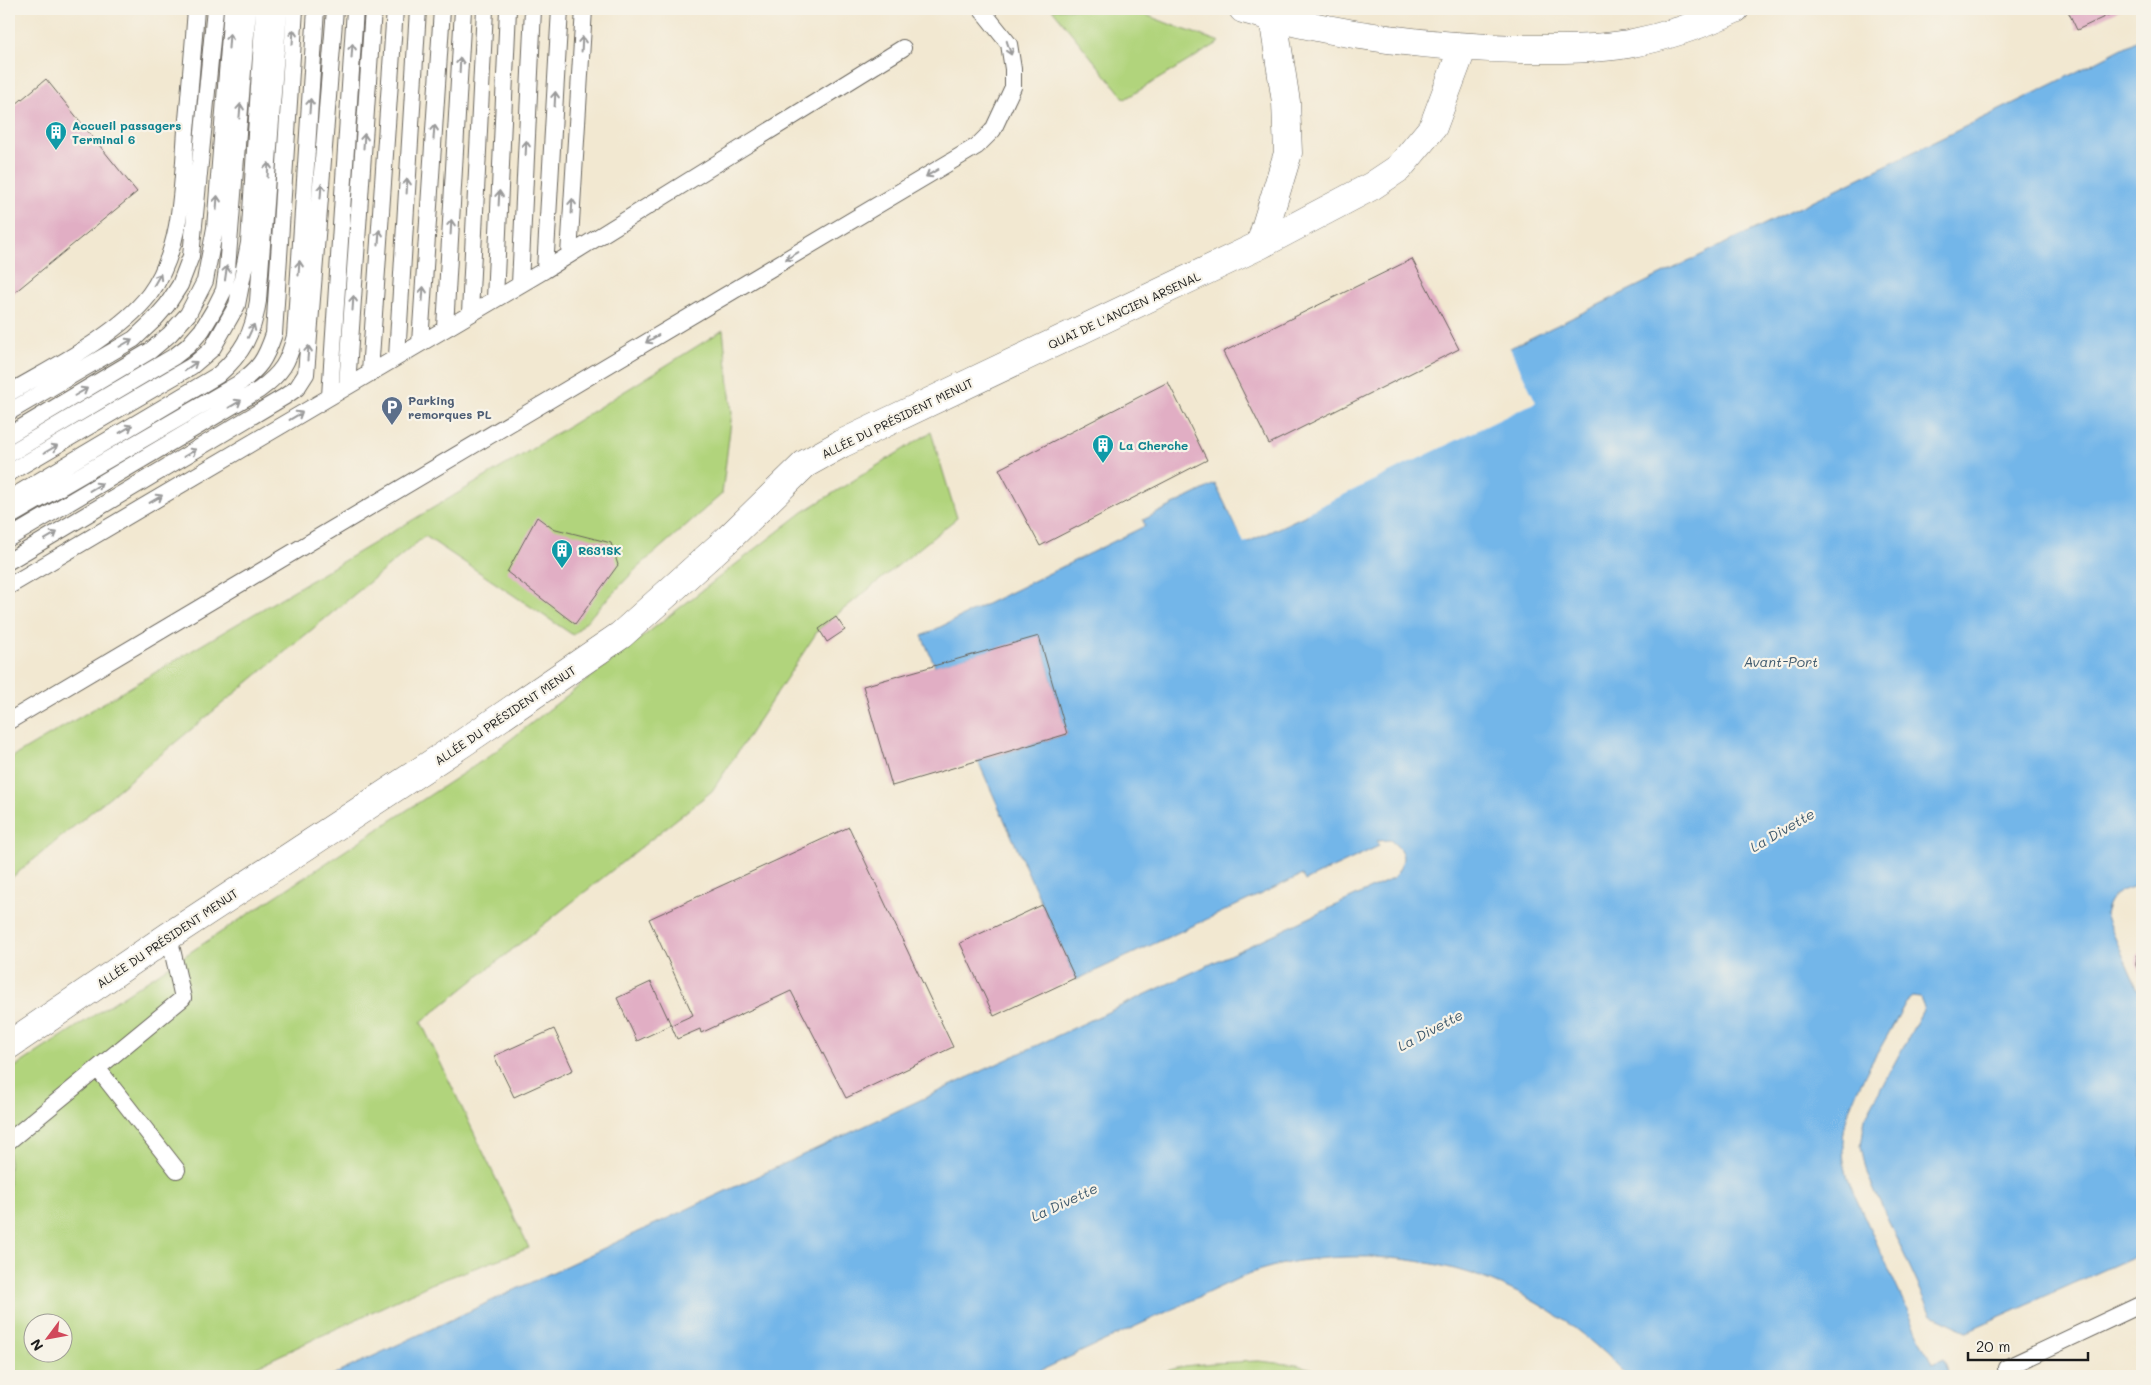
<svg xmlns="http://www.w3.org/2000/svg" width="2151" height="1385" viewBox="0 0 2151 1385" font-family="Mali,sans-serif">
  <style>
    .green { fill: #b1d47c; stroke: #66784c; fill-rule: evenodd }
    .water { fill: #73b6e9; stroke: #486982 }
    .pier { fill: #f2e8d1 }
    .building { fill: #e1aec4 }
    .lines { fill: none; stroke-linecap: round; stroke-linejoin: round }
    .service-casing { stroke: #67635b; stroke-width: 18 }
    .minor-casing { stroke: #67635b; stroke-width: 29 }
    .tertiary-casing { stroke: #67635b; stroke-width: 29 }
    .service { stroke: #fff; stroke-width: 16 }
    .minor { stroke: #fff; stroke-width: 28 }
    .tertiary { stroke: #fff; stroke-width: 28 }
    .oneway { stroke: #999 }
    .labels { text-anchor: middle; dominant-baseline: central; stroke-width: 4.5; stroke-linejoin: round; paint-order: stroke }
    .culture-label { font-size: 12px; font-weight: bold; fill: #0d838f; stroke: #f7f3e8; text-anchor: start }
    .street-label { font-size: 12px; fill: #1c1c1c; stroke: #f7f3e8 }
    .service-label { font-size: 12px; font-weight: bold; fill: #4e5e75; stroke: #f7f3e8; text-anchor: start }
    .water-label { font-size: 14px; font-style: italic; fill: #3f5a6e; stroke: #f7f3e8 }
  </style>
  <rect width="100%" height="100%" fill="#f7f3e8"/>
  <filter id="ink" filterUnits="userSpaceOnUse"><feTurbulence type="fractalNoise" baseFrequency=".02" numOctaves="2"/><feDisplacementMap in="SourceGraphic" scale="10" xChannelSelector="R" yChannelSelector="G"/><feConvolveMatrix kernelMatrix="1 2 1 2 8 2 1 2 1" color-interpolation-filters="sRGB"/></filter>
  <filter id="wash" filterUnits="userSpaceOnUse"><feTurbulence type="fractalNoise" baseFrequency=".0096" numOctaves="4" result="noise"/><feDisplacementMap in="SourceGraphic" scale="20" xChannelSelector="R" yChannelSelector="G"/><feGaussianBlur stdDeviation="1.12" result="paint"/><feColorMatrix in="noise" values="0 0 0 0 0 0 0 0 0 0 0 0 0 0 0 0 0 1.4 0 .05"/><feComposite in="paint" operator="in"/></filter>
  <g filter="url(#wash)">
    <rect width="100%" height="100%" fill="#f2e8d1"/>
    <!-- green -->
    <path class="green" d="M1052,9H1131L1177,27L1220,42L1125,99Z
      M723,330L732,413L722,494L637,568L573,635L425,536L9,880V759L519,457Z
      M931,432L957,518L819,629L712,791L421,1022L529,1248L431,1284L236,1376H9V1071L488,757L803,512ZM32,1322H62V1352H32Z
      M1258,1361L1297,1365L1340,1376H1149L1184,1366L1214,1363Z"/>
    <!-- water -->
    <path class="water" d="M2142,38V884C2122,891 2110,891 2105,915L2142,999V1253L1967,1331L1932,1315L1867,1174L1861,1146L1865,1118L1924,1008L1920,998L1912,997L1906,1002C1895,1022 1884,1042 1872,1062C1849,1104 1833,1137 1850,1185L1932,1364L1943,1359L1951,1376H1627C1552,1295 1458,1254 1348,1257C1310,1258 1283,1262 1248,1274L1029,1376H331L1394,878C1405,860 1408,854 1390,840L1376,841L1379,846L1305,881L1302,875L1076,980L978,761L1067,734L1039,637L935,666L922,636L1145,526L1143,520L1215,484L1242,538L1245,536L1248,542L1306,515L1305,513L1532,399L1508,349L2055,83Z"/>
    <!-- pier -->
    <path class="pier" d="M1509,346L1536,402L1244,543L1216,482L1243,535L1246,534L1249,539L1303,514L1304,511L1529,398L1506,350Z"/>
    <g id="blocks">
      <!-- building -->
      <path class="building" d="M2067,9H2121L2077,30Z
        M46,79L137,192L9,297V110Z
        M1412,259L1459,349L1269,444L1223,352Z
        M1168,382L1207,460L1040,546L999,469Z
        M537,517L552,528L611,543L618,565L575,624L507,572Z
        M836,617L845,630L827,642L819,629Z
        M1039,636L1067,734L892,786L863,686Z
        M849,827L953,1047L846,1098L791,991L701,1033L700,1029L677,1039L671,1025L693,1015L649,919Z
        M1042,905L1075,978L994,1016L960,943Z
        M2142,950V979L2136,965L2137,956Z
        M651,982L671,1025L637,1041L617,998Z
        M554,1029L573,1070L514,1097L494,1056Z"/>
    </g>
  </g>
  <g filter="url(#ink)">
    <use href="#blocks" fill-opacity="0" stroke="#67635b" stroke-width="1"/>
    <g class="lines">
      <!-- service casing -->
      <g class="service-casing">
        <path id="service" d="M569,255L584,9
          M545,270L560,9
          M520,284L533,9
          M495,299L508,9
          M470,313L485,9
          M445,328L463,9
          M420,343L442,9
          M397,357L418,9
          M370,372L395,9
          M347,386L373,9
          M9,393C53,367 117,336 149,295C183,249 182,185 186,130C190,90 193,49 196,9
          M330,396L355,9
          M9,412L134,339L153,321L167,305L180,285L191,256L215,9
          M9,435L150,351L170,334L188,314L205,281L215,228L232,9
          M9,454L175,356L188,346L202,330L214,310L224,290L227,269L248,9
          M9,473L192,366L212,349L237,305L249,243L264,9
          M9,499L218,375C243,353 253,334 258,301L279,9
          M9,517L238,384C260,368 265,360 274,334L295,9
          M9,538L259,390C282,373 288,363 295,336L316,9
          M9,561L284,397L297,388L306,374L335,9
          M9,586L545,270L903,48
          M9,721L977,146L993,130L1013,87V69L1009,44L981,9
          M98,1069L177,1170
          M9,1141L183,998L169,936
          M2006,1368L2142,1304"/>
      </g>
      <!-- minor casing -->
      <g class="minor-casing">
        <path id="minor" d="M1273,17L1286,102L1288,153L1260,245L1372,186L1399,168L1433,127L1463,47
          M9,1045L169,936L463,743L621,635L728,539L805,464L841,444L1260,245"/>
      </g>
      <!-- tertiary casing -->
      <g class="tertiary-casing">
        <path id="tertiary" d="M1243,9C1333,35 1425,47 1519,49C1555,49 1592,50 1628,44C1665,37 1701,25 1735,9"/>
      </g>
      <!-- service -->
      <use href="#service" class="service"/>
      <!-- minor -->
      <use href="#minor" class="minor"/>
      <!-- tertiary -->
      <use href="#tertiary" class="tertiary"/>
    </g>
    <!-- one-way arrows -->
    <defs><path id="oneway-shaft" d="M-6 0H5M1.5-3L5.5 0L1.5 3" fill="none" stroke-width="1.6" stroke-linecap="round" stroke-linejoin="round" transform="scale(1.25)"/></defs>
    <g class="oneway">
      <use href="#oneway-shaft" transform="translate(293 37) rotate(-86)"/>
      <use href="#oneway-shaft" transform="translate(229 41) rotate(-86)"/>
      <use href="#oneway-shaft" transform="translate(582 44) rotate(-87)"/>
      <use href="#oneway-shaft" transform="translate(1009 48) rotate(72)"/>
      <use href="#oneway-shaft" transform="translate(352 51) rotate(-86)"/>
      <use href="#oneway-shaft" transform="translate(460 65) rotate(-87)"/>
      <use href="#oneway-shaft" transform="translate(555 99) rotate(-87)"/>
      <use href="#oneway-shaft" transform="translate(310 106) rotate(-86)"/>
      <use href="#oneway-shaft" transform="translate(240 111) rotate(-85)"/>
      <use href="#oneway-shaft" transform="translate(434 132) rotate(-86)"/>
      <use href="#oneway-shaft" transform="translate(364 141) rotate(-86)"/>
      <use href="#oneway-shaft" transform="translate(526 148) rotate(-87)"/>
      <use href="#oneway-shaft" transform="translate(268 170) rotate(-86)"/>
      <use href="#oneway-shaft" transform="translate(932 173) rotate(149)"/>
      <use href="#oneway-shaft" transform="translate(407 186) rotate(-87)"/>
      <use href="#oneway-shaft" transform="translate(321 191) rotate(-86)"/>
      <use href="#oneway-shaft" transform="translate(499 198) rotate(-87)"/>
      <use href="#oneway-shaft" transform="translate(217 203) rotate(-86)"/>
      <use href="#oneway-shaft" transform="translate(572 206) rotate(-87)"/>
      <use href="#oneway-shaft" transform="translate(451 227) rotate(-87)"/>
      <use href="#oneway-shaft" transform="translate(379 237) rotate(-86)"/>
      <use href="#oneway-shaft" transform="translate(792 256) rotate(149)"/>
      <use href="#oneway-shaft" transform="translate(299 268) rotate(-86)"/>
      <use href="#oneway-shaft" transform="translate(226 273) rotate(-82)"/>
      <use href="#oneway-shaft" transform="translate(157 280) rotate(-60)"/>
      <use href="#oneway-shaft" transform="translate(423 294) rotate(-86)"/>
      <use href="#oneway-shaft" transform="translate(353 303) rotate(-86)"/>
      <use href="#oneway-shaft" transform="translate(251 331) rotate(-65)"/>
      <use href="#oneway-shaft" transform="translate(652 339) rotate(149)"/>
      <use href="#oneway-shaft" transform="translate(126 343) rotate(-30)"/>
      <use href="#oneway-shaft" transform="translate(308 353) rotate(-86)"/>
      <use href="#oneway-shaft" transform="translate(191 366) rotate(-35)"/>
      <use href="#oneway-shaft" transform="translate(81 392) rotate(-30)"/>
      <use href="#oneway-shaft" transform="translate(235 404) rotate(-31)"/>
      <use href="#oneway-shaft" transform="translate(296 416) rotate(-31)"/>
      <use href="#oneway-shaft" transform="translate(126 429) rotate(-31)"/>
      <use href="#oneway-shaft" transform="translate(51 449) rotate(-30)"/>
      <use href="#oneway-shaft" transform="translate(190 453) rotate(-31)"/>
      <use href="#oneway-shaft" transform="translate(96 487) rotate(-31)"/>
      <use href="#oneway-shaft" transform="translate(156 499) rotate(-31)"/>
      <use href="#oneway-shaft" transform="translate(51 536) rotate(-31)"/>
    </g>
  </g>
  <!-- icons -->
  <defs>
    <g id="building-pin" transform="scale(1.125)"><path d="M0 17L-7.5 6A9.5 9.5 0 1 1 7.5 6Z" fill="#0f9aa8" stroke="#f7f3e8"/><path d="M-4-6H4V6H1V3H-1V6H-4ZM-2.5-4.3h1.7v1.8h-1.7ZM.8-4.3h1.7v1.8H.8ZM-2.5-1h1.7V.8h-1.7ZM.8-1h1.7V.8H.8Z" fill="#fff"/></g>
    <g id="parking-pin" transform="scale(1.125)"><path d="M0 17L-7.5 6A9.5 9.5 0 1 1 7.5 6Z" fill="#5c6f8a" stroke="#f7f3e8"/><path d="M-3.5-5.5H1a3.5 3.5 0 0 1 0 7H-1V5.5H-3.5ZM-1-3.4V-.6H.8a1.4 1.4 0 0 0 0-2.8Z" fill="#fff"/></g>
  </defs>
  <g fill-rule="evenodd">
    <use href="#building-pin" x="56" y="132"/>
    <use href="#parking-pin" x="392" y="407"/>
    <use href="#building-pin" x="1103" y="445"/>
    <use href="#building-pin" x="562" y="550"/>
  </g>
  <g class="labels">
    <!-- culture labels -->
    <g class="culture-label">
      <text x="72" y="125">Accueil passagers<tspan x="72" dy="14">Terminal 6</tspan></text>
      <text x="1119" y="445">La Cherche</text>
      <text x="578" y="550">R631SK</text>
    </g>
    <!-- street labels -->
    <g class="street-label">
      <text transform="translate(1124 310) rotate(-25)">QUAI DE L'ANCIEN ARSENAL</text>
      <text transform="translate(897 418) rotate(-26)">ALLÉE DU PRÉSIDENT MENUT</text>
      <text transform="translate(505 715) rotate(-34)">ALLÉE DU PRÉSIDENT MENUT</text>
      <text transform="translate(167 938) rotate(-34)">ALLÉE DU PRÉSIDENT MENUT</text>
    </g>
    <!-- service labels -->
    <g class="service-label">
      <text x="408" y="400">Parking<tspan x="408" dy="14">remorques PL</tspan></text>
    </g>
    <!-- water labels -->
    <g class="water-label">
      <text x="1781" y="661">Avant-Port</text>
      <text transform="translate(1782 830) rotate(-30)">La Divette</text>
      <text transform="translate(1430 1030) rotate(-28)">La Divette</text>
      <text transform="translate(1064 1202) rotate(-25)">La Divette</text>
    </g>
  </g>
  <!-- margin -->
  <rect width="2151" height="1385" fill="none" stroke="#f7f3e8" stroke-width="30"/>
  <!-- north arrow -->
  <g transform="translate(48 1338) rotate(238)"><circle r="24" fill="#f7f3e8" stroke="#9f9d96"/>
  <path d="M0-4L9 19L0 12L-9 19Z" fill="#d1495b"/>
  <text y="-8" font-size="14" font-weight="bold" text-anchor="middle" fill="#1c1c1c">N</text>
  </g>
  <!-- scale -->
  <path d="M1968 1352v8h120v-8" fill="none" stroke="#1c1c1c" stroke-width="2.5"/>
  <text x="1976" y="1352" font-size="15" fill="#1c1c1c" stroke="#f7f3e8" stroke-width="4" paint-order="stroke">20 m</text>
</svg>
